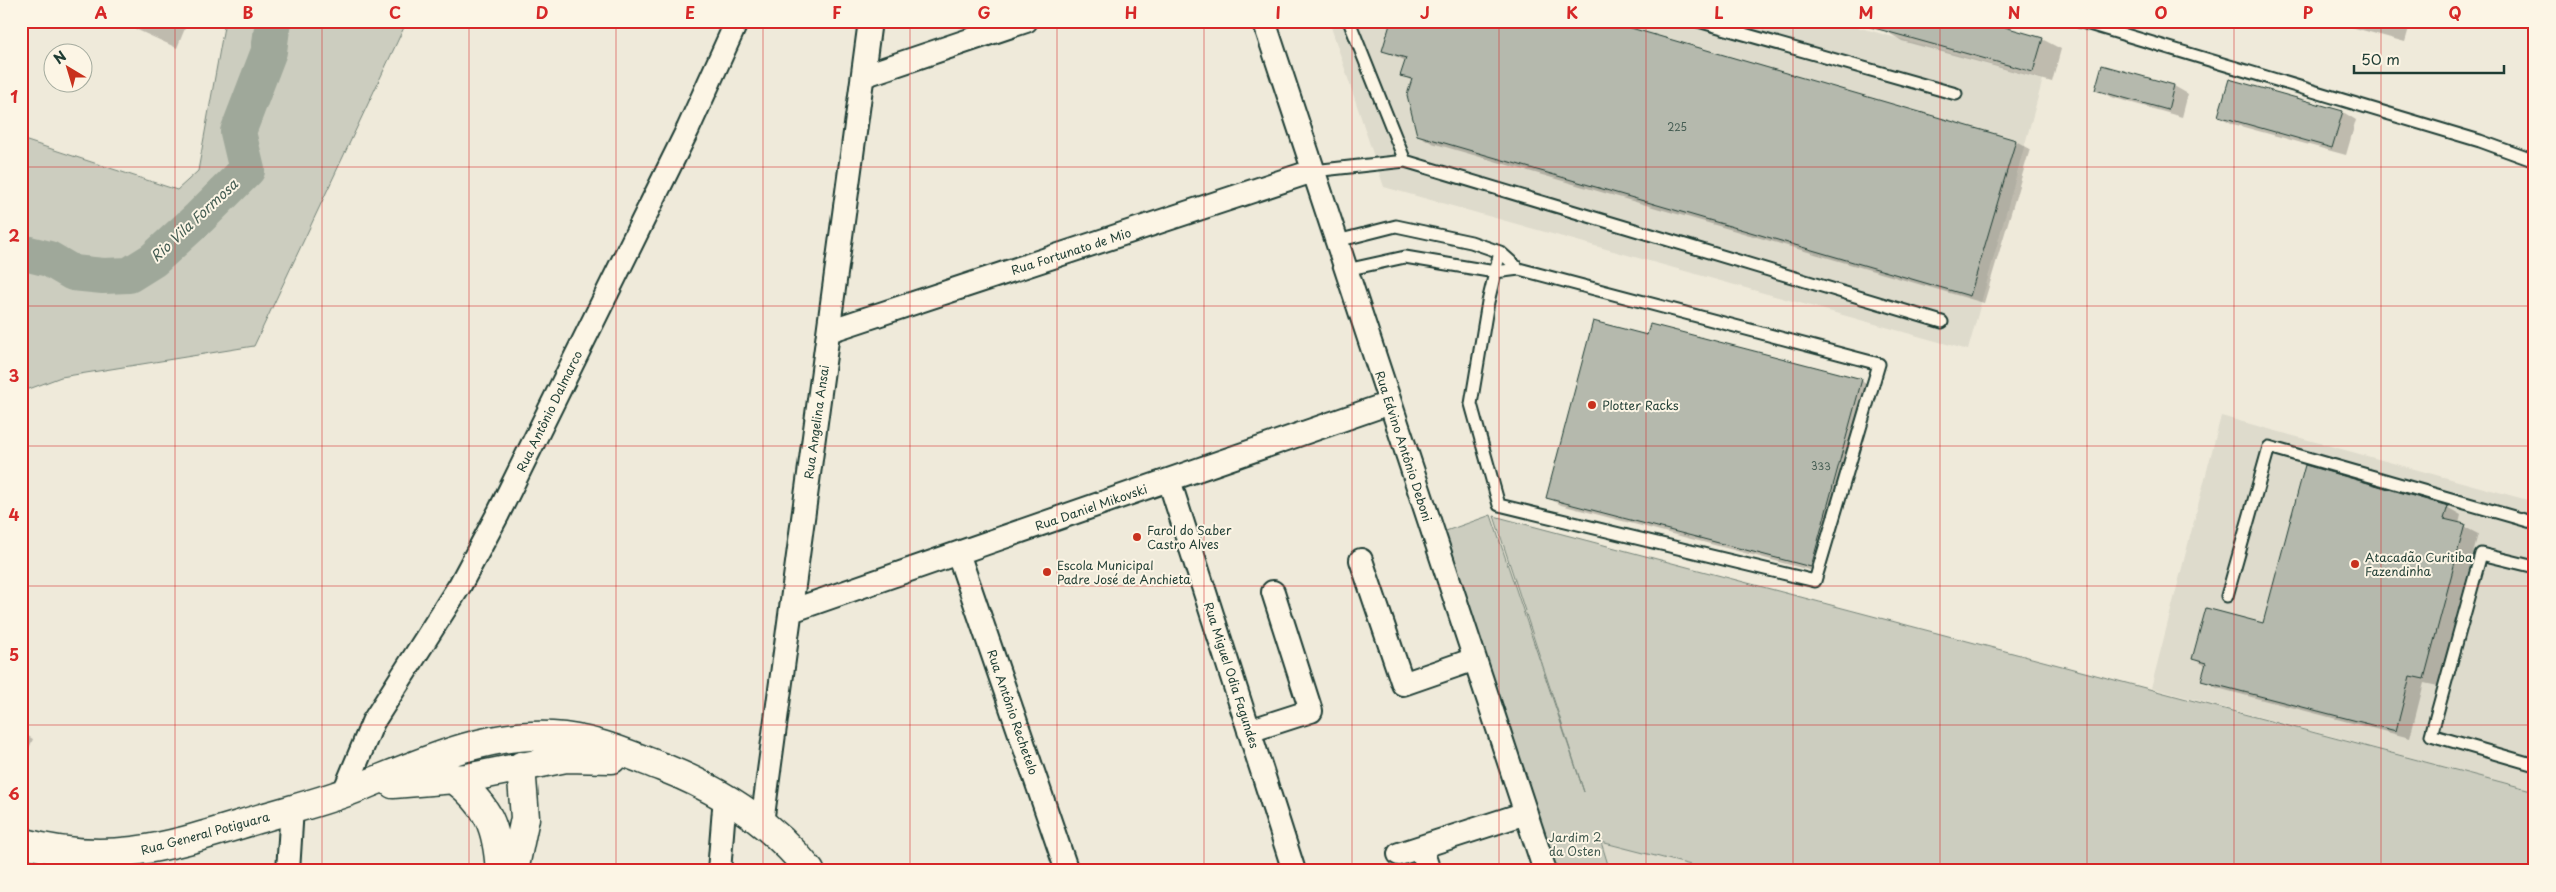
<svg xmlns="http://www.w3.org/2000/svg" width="2556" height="892" viewBox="0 0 2556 892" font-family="'Playpen Sans',sans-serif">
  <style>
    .built { fill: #dedbcc }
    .green { fill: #cccdbf; stroke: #76857a }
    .shadow { fill: #0003 }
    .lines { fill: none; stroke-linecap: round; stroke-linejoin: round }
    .river { stroke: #9fa89a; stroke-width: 36 }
    .building { fill: #b5b9ad; stroke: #1f3d34 }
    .lane-casing { stroke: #1f3d34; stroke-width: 15 }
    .street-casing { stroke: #1f3d34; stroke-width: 26 }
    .secondary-casing { stroke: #1f3d34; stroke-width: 31 }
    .lane { stroke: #fcf5e5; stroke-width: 11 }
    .street { stroke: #fcf5e5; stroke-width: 22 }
    .secondary { stroke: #fcf5e5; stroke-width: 28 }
    .grid { fill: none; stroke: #d62828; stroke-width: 1; stroke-opacity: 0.55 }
    .poi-dot { fill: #c8321e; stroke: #fcf5e5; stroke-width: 2 }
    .labels { text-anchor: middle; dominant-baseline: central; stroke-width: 4; stroke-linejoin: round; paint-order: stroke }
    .number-label { font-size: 10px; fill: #445c52 }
    .street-label { font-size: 12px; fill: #1f3d34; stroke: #fcf5e5 }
    .poi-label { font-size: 12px; fill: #1f3d34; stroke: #fcf5e5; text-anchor: start }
    .park-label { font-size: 12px; fill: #425a50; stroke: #fcf5e5 }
    .water-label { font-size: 14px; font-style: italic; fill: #455d53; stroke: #fcf5e5 }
    .neatline { fill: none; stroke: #d62828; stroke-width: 2 }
    .grid-label { font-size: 16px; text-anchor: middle; font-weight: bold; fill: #d62828 }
  </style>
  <rect width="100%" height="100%" fill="#efeada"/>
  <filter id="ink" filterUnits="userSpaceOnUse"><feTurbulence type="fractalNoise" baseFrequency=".02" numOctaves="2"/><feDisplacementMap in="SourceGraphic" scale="10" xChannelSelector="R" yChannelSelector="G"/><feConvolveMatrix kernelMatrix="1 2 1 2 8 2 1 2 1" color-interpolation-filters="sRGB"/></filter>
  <g filter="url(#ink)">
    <!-- built -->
    <path class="built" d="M1329,21H1836L2043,79L1968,350L1384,187Z
      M2221,416L2535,502V791L2151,688Z
      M1601,842L1714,871H1611Z"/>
    <!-- green -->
    <path class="green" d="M225,21H407L254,346L61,377L21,392V139L177,190L198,171Z
      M1491,515L1584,792L1494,516L2535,791V871H1714L1601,842L1610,871H1557L1443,532Z"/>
    <!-- shadow -->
    <path class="shadow" d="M118,21H188L177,48Z
      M2330,21H2411L2405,42Z
      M1884,30L2042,39L2061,49L2052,82L1902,41Z
      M1384,51L2016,141L2030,149L1984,303L1432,143L1418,135L1412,81L1402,75L1406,61Z
      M2103,67L2174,86L2188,94L2182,117L2111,97L2097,89Z
      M2343,112L2356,120L2346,155L2233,124L2219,116Z
      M1861,380L1875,388L1825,574L1561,505L1547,497Z
      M2447,507L2461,515L2459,524L2478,534L2438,686L2424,683L2410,738L2217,688L2203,680L2206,666L2194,659L2263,625Z
      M21,732L33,739L21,767Z"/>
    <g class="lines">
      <!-- river -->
      <path class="river" d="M21,252L49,259L73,273L103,276L129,275L153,260L199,218L247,170L238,132L269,51L273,21"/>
    </g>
    <!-- building -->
    <path class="building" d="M1391,21H1607L2016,140L1970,296L1417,135L1407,95L1412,79L1400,76L1406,58L1382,51Z
      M1867,21H1984L2043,38L2033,72L1867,26Z
      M2102,65L2174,85L2168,110L2095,90Z
      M2229,79L2343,111L2332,148L2218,116Z
      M1593,321L1647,335L1650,324L1862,379L1811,567L1546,498Z
      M2305,465L2448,506L2444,519L2465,524L2424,679L2410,676L2396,731L2201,681L2206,663L2192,659L2206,608L2263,623Z"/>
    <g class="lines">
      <!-- lane casing -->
      <g class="lane-casing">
        <path id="lane" d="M1698,21L1956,94
          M2079,21L2480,141L2535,161
          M1405,161L1942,322
          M1313,171L1405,161L1349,21
          M1337,241L1396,226L1471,242L1500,252L1519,269
          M1346,270L1405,257L1495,272L1519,269L1879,364L1815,581L1499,505L1471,404L1488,302L1500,252
          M2535,567L2481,554L2431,735L2535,765
          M2227,596L2269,447L2535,523"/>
      </g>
      <!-- street casing -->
      <g class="street-casing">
        <path id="street" d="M1264,21L1545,871
          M863,76L1026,21
          M829,331L1313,171
          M1169,480L1294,871
          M958,553L1067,871
          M1361,560L1403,684L1475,659
          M791,611L1390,403
          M1249,731L1311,711L1273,592
          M344,792L373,722L460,585L498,514L688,129L737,21
          M762,823L870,21
          M1421,847L1429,871
          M1399,854L1526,813
          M288,871L292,808
          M719,871L725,796"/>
      </g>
      <!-- secondary casing -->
      <g class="secondary-casing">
        <path id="secondary" d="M454,779C489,806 497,827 500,871
          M393,784L467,778L566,758L612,759
          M21,842C113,868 175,844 262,818C295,808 329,800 360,787C420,763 486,732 552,736C592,738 625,753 662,767C720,790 771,822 810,871
          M514,871L525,818L521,766"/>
      </g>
      <!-- lane -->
      <use href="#lane" class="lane"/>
      <!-- street -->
      <use href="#street" class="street"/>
      <!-- secondary -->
      <use href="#secondary" class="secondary"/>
    </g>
  </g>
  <!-- grid -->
  <path class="grid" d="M175,21V871M322,21V871M469,21V871M616,21V871M763,21V871M910,21V871M1057,21V871M1204,21V871M1352,21V871M1499,21V871M1646,21V871M1793,21V871M1940,21V871M2087,21V871M2234,21V871M2381,21V871M21,167H2535M21,306H2535M21,446H2535M21,586H2535M21,725H2535"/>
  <!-- markers -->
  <g class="poi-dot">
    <circle cx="1592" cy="405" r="5"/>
    <circle cx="1137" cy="537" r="5"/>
    <circle cx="2355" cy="564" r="5"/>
    <circle cx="1047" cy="572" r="5"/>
  </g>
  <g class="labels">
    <!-- number labels -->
    <g class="number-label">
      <text x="1677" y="126">225</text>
      <text x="1821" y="465">333</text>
    </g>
    <!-- street labels -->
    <g class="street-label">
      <text transform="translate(1071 251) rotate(-18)">Rua Fortunato de Mio</text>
      <text transform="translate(549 411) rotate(-64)">Rua Antônio Dalmarco</text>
      <text transform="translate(816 422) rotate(-82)">Rua Angelina Ansai</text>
      <text transform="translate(1404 446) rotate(72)">Rua Edvino Antônio Deboni</text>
      <text transform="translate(1091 507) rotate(-19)">Rua Daniel Mikovski</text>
      <text transform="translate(1232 675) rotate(72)">Rua Miguel Odia Fagundes</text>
      <text transform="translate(1013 712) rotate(71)">Rua Antônio Rechetelo</text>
      <text transform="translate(205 833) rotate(-15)">Rua General Potiguara</text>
    </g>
    <!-- poi labels -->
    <g class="poi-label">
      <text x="1602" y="405">Plotter Racks</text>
      <text x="1147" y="530">Farol do Saber<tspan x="1147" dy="14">Castro Alves</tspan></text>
      <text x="2365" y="557">Atacadão Curitiba<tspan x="2365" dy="14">Fazendinha</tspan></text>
      <text x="1057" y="565">Escola Municipal<tspan x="1057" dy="14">Padre José de Anchieta</tspan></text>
    </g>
    <!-- park labels -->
    <g class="park-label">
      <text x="1575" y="837">Jardim 2<tspan x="1575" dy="14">da Osten</tspan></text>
    </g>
    <!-- water labels -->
    <g class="water-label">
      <text transform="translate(194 220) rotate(-43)">Rio Vila Formosa</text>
    </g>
  </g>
  <!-- margin -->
  <rect width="2556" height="892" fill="none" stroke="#fcf5e5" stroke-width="55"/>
  <!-- north arrow -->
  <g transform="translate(68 68) rotate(322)"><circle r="24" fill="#fcf5e5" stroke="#a4ab9e"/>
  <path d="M0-4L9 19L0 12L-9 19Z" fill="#c8321e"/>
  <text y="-8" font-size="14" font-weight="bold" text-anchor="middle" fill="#1f3d34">N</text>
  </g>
  <!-- scale -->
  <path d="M2354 65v8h150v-8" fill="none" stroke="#1f3d34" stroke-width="2.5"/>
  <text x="2361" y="65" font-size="15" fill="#1f3d34" stroke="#fcf5e5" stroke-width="4" paint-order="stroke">50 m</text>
  <rect x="28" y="28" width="2500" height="836" class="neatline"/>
  <g class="grid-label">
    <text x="101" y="19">A</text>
    <text x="248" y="19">B</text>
    <text x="395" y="19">C</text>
    <text x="542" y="19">D</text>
    <text x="690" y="19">E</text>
    <text x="837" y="19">F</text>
    <text x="984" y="19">G</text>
    <text x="1131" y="19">H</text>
    <text x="1278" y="19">I</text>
    <text x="1425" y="19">J</text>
    <text x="1572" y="19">K</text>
    <text x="1719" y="19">L</text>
    <text x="1866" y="19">M</text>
    <text x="2014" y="19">N</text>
    <text x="2161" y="19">O</text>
    <text x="2308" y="19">P</text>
    <text x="2455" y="19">Q</text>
    <text x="14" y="103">1</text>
    <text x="14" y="242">2</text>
    <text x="14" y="382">3</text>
    <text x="14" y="521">4</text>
    <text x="14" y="661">5</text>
    <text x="14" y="800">6</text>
  </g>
</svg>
